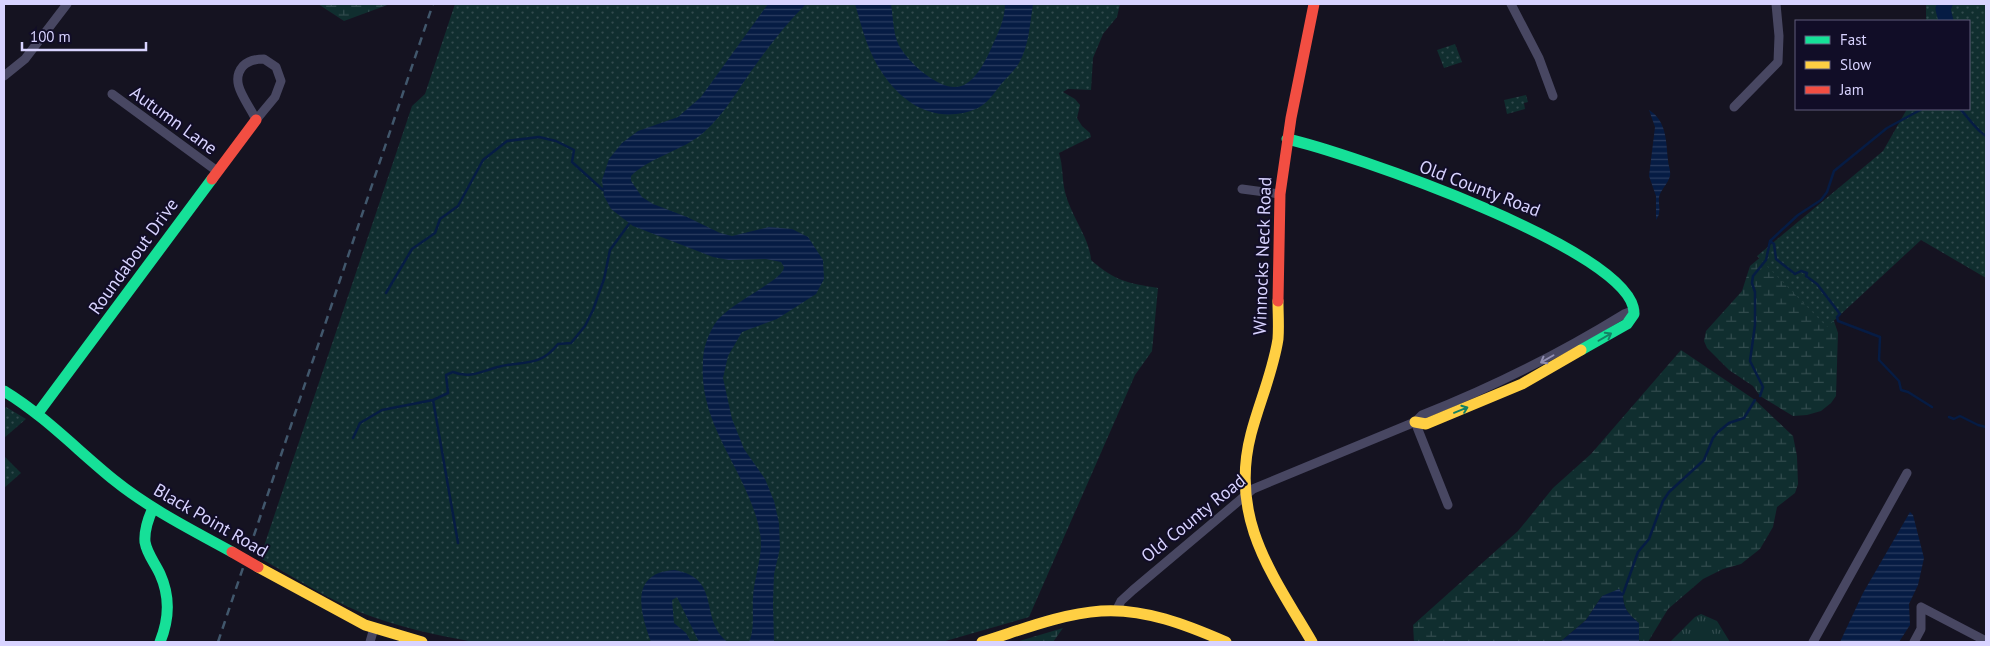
<svg xmlns="http://www.w3.org/2000/svg" width="1990" height="646" viewBox="0 0 1990 646" font-family="'PT Sans',sans-serif">
  <style>
    .grass { fill: url(#grass-tufts) }
    .wetland { fill: url(#wetland-marsh) }
    .park { fill: url(#park-dots) }
    .water { fill: url(#water-rules) }
    .lines { fill: none; stroke-linecap: round; stroke-linejoin: round }
    .stream { stroke: #061c44; stroke-width: 2.5 }
    .river { stroke: #061c44; stroke-width: 15 }
    .street { stroke: #484762; stroke-width: 9 }
    .fast { stroke: #16e098; stroke-width: 11 }
    .slow { stroke: #ffcf43; stroke-width: 11 }
    .jam { stroke: #f24e42; stroke-width: 11 }
    .rail { stroke: #41576c; stroke-width: 2.5; stroke-dasharray: 8 6; stroke-linecap: butt }
    .jam-bridge { stroke: #f24e42; stroke-width: 11 }
    .oneway { stroke: #148165 }
    .oneway2 { stroke: #908db0 }
    .labels { text-anchor: middle; dominant-baseline: central; stroke-width: 4; stroke-linejoin: round; paint-order: stroke }
    .street-label { font-size: 18px; fill: #d8d3ff; stroke: #110d27 }
  </style>
  <defs>
    <pattern id="grass-tufts" width="24" height="20" patternUnits="userSpaceOnUse" patternTransform="scale(1.25)"><rect width="24" height="20" fill="#102e2f"/><path d="M3 7l-1-3M5 7V3M7 7l1-3M15 17l-1-3M17 17v-4M19 17l1-3" fill="none" stroke="#324b4e"/></pattern>
    <pattern id="wetland-marsh" width="20" height="14" patternUnits="userSpaceOnUse" patternTransform="scale(1.25)"><rect width="20" height="14" fill="#102e2f"/><path d="M1 5h8M5 5V1M11 12h8M15 12V8" fill="none" stroke="#324b4e"/></pattern>
    <pattern id="park-dots" width="8" height="8" patternUnits="userSpaceOnUse" patternTransform="scale(1.25)"><rect width="8" height="8" fill="#102e2f"/><path d="M2 2h.1M6 6h.1" fill="none" stroke="#324b4e" stroke-width="1.8" stroke-linecap="round"/></pattern>
    <pattern id="water-rules" width="6" height="5" patternUnits="userSpaceOnUse" patternTransform="scale(1.25)"><rect width="6" height="5" fill="#061c44"/><path d="M0 2.5h6" fill="none" stroke="#2a3c60"/></pattern>
  </defs>
  <rect width="100%" height="100%" fill="#151321"/>
  <!-- grass -->
  <path class="grass" d="M1701,614L1717,621L1730,642H1670L1695,617Z"/>
  <!-- wetland -->
  <path class="wetland" d="M318,4H390L344,21Z
    M1763,255L1833,318L1838,333L1836,396L1831,403L1821,411L1807,415L1793,416L1760,396L1753,386L1729,370L1707,348L1704,341L1706,331L1742,291L1750,266Z
    M1681,350L1755,400L1793,436L1797,456L1798,484L1795,493L1777,507L1773,527L1760,549L1741,564L1723,569L1703,579L1668,609L1648,642H1639V623C1628,614 1623,608 1623,594L1602,596L1586,620L1560,642H1414L1413,625L1518,531L1553,488L1591,454Z
    M1063,628L1053,642H1016Z"/>
  <!-- park -->
  <path class="park" d="M455,4H1120L1117,17L1103,34L1093,58L1091,90L1068,89L1063,92L1075,99L1080,105L1077,118L1082,126L1090,133L1091,137L1059,153C1063,166 1062,179 1065,192C1071,216 1090,239 1091,260C1115,281 1127,283 1158,288L1152,351L1135,375L1029,617L942,642H474C435,635 399,627 362,613C326,598 293,577 260,558L412,106L425,94Z
    M1926,4H1986V278L1921,240L1827,327L1757,256L1883,151L1907,109H1969V21H1926Z
    M1455,44L1462,62L1444,68L1437,50Z
    M1526,95L1528,102L1524,103L1525,109L1507,114L1504,100Z
    M6,407L26,419L4,438V409Z
    M4,456L21,473L4,488Z"/>
  <!-- water -->
  <path class="water" d="M768,4H806C788,22 772,42 757,63C739,87 726,113 703,133C682,151 650,157 631,176V181L642,197L653,204L687,217L720,233L732,236L769,227L792,229L808,237L823,260L824,279L816,294L777,319L742,332L728,356L723,378L732,419L744,449L765,479L774,501L779,523L780,548L774,574L773,603L774,642H749C755,629 752,612 753,597C754,577 764,554 760,533C749,472 698,427 703,362C703,349 707,338 713,327C723,305 784,281 784,267L781,262L766,259L729,260L713,257L633,226L611,209L604,196L602,180L609,159L622,143L638,131L678,117L701,97Z
    M855,4H891C893,16 893,30 897,41C901,52 913,64 921,71C956,99 972,89 990,51C997,35 1005,21 1005,4H1033C1030,23 1029,46 1019,63C1015,70 1007,77 1002,83C995,92 988,103 978,108C940,125 905,107 883,74C868,53 862,28 855,4Z
    M1649,110C1667,121 1666,142 1668,160C1668,165 1671,170 1670,176C1668,184 1661,189 1659,197C1658,205 1662,212 1656,220V196L1649,176L1655,127Z
    M1910,512L1913,515L1924,558L1918,585L1909,604L1910,625L1899,642H1840L1863,593Z
    M674,570C723,578 698,620 728,642H699L677,597L672,600L674,623L686,633L691,642H651C640,612 629,573 674,570Z
    M1619,589L1623,594C1623,608 1628,614 1639,623V642H1560L1586,620L1602,596Z"/>
  <g class="lines">
    <!-- stream -->
    <path class="stream" d="M1960,109C1969,118 1975,129 1986,136
      M1770,241L1774,244L1776,259L1795,274L1801,271L1807,273L1806,276L1817,284L1840,314L1837,317L1838,321L1880,337L1879,360L1899,381L1901,390L1908,392L1932,407
      M386,293L412,249L435,233L440,219L458,206L483,160L507,141L539,137L556,141L574,150L572,162L603,190
      M1760,396L1763,387L1750,361L1755,325V292L1752,283L1753,276L1766,260L1770,241L1798,215L1821,200L1827,192L1834,171L1887,128L1922,109
      M433,400L458,543
      M1949,417L1954,419L1960,416L1978,425L1986,427
      M353,438L360,423L382,410L433,400L448,393L446,375L453,372C470,379 482,371 498,367C524,360 539,368 558,344L571,343L585,326L593,310L604,279L610,250L629,224
      M1623,594L1638,552L1649,539L1663,501L1669,492L1704,460L1713,438L1718,432L1729,423L1744,418L1755,400"/>
    <!-- river -->
    <path class="river" d="M1945,4L1943,9L1946,21"/>
    <!-- street -->
    <path class="street" d="M1511,4L1539,58L1553,96
      M264,59L276,67L281,81L275,97L256,120C249,103 228,83 243,66C249,60 256,59 264,59Z
      M4,76L25,59L67,4
      M112,94L217,171
      M1734,107L1778,62L1779,36L1776,4
      M1242,189L1280,194
      M1415,422L1448,505
      M1921,607L1986,641
      M1116,611L1121,601L1133,590L1253,489L1415,422L1422,415C1493,387 1559,354 1624,314L1635,310
      M370,642L374,628
      M1813,642L1907,473
      M1914,642L1921,629V607"/>
    <!-- fast -->
    <path class="fast" d="M1287,139C1343,151 1637,251 1634,314L1627,324L1581,350
      M4,391C45,416 77,450 114,480C150,509 192,530 232,552
      M38,413L212,179
      M153,508C148,519 144,530 145,542C147,554 155,563 160,574C170,596 169,620 160,642"/>
    <!-- slow -->
    <path class="slow" d="M1278,301C1278,314 1279,327 1278,339C1273,372 1259,403 1251,434C1229,518 1272,574 1312,642
      M1415,422L1426,424L1522,384L1581,350
      M258,567L365,625L422,642
      M982,642C1021,630 1060,614 1101,611C1144,608 1187,625 1226,642"/>
    <!-- jam -->
    <path class="jam" d="M212,179L256,120
      M1278,301L1280,194L1291,118L1314,4"/>
    <!-- rail -->
    <path class="rail" d="M218,642L433,4"/>
    <!-- jam-bridge -->
    <path class="jam-bridge" d="M232,552L258,567"/>
  </g>
  <!-- one-way arrows -->
  <defs><path id="oneway-shaft" d="M-6 0H5M1.5-3L5.5 0L1.5 3" fill="none" stroke-width="1.6" stroke-linecap="round" stroke-linejoin="round" transform="scale(1.25)"/></defs>
  <g class="oneway">
    <use href="#oneway-shaft" transform="translate(1605 337) rotate(-30)"/>
    <use href="#oneway-shaft" transform="translate(1461 410) rotate(-22)"/>
  </g>
  <use class="oneway2" href="#oneway-shaft" transform="translate(1547 359) rotate(150)"/>
  <g class="labels">
    <!-- street labels -->
    <g class="street-label">
      <text transform="translate(174 120) rotate(36)">Autumn Lane</text>
      <text transform="translate(1480 188) rotate(21)">Old County Road</text>
      <text transform="translate(133 256) rotate(-54)">Roundabout Drive</text>
      <text transform="translate(1262 256) rotate(-88)">Winnocks Neck Road</text>
      <text transform="translate(1193 518) rotate(-39)">Old County Road</text>
      <text transform="translate(211 520) rotate(30)">Black Point Road</text>
    </g>
  </g>
  <!-- border -->
  <rect width="1990" height="646" fill="none" stroke="#d8d3ff" stroke-width="10"/>
  <!-- legend -->
  <rect x="1795" y="20" width="175" height="90" fill="#110d27" stroke="#615c7d"/>
  <rect x="1805" y="36" width="25" height="8" fill="#16e098" stroke="#615c7d"/>
  <text x="1840" y="45" font-size="15" fill="#d8d3ff">Fast</text>
  <rect x="1805" y="61" width="25" height="8" fill="#ffcf43" stroke="#615c7d"/>
  <text x="1840" y="70" font-size="15" fill="#d8d3ff">Slow</text>
  <rect x="1805" y="86" width="25" height="8" fill="#f24e42" stroke="#615c7d"/>
  <text x="1840" y="95" font-size="15" fill="#d8d3ff">Jam</text>
  <!-- scale -->
  <path d="M22 42v8h124v-8" fill="none" stroke="#d8d3ff" stroke-width="2.5"/>
  <text x="30" y="42" font-size="15" fill="#d8d3ff" stroke="#110d27" stroke-width="4" paint-order="stroke">100 m</text>
</svg>
